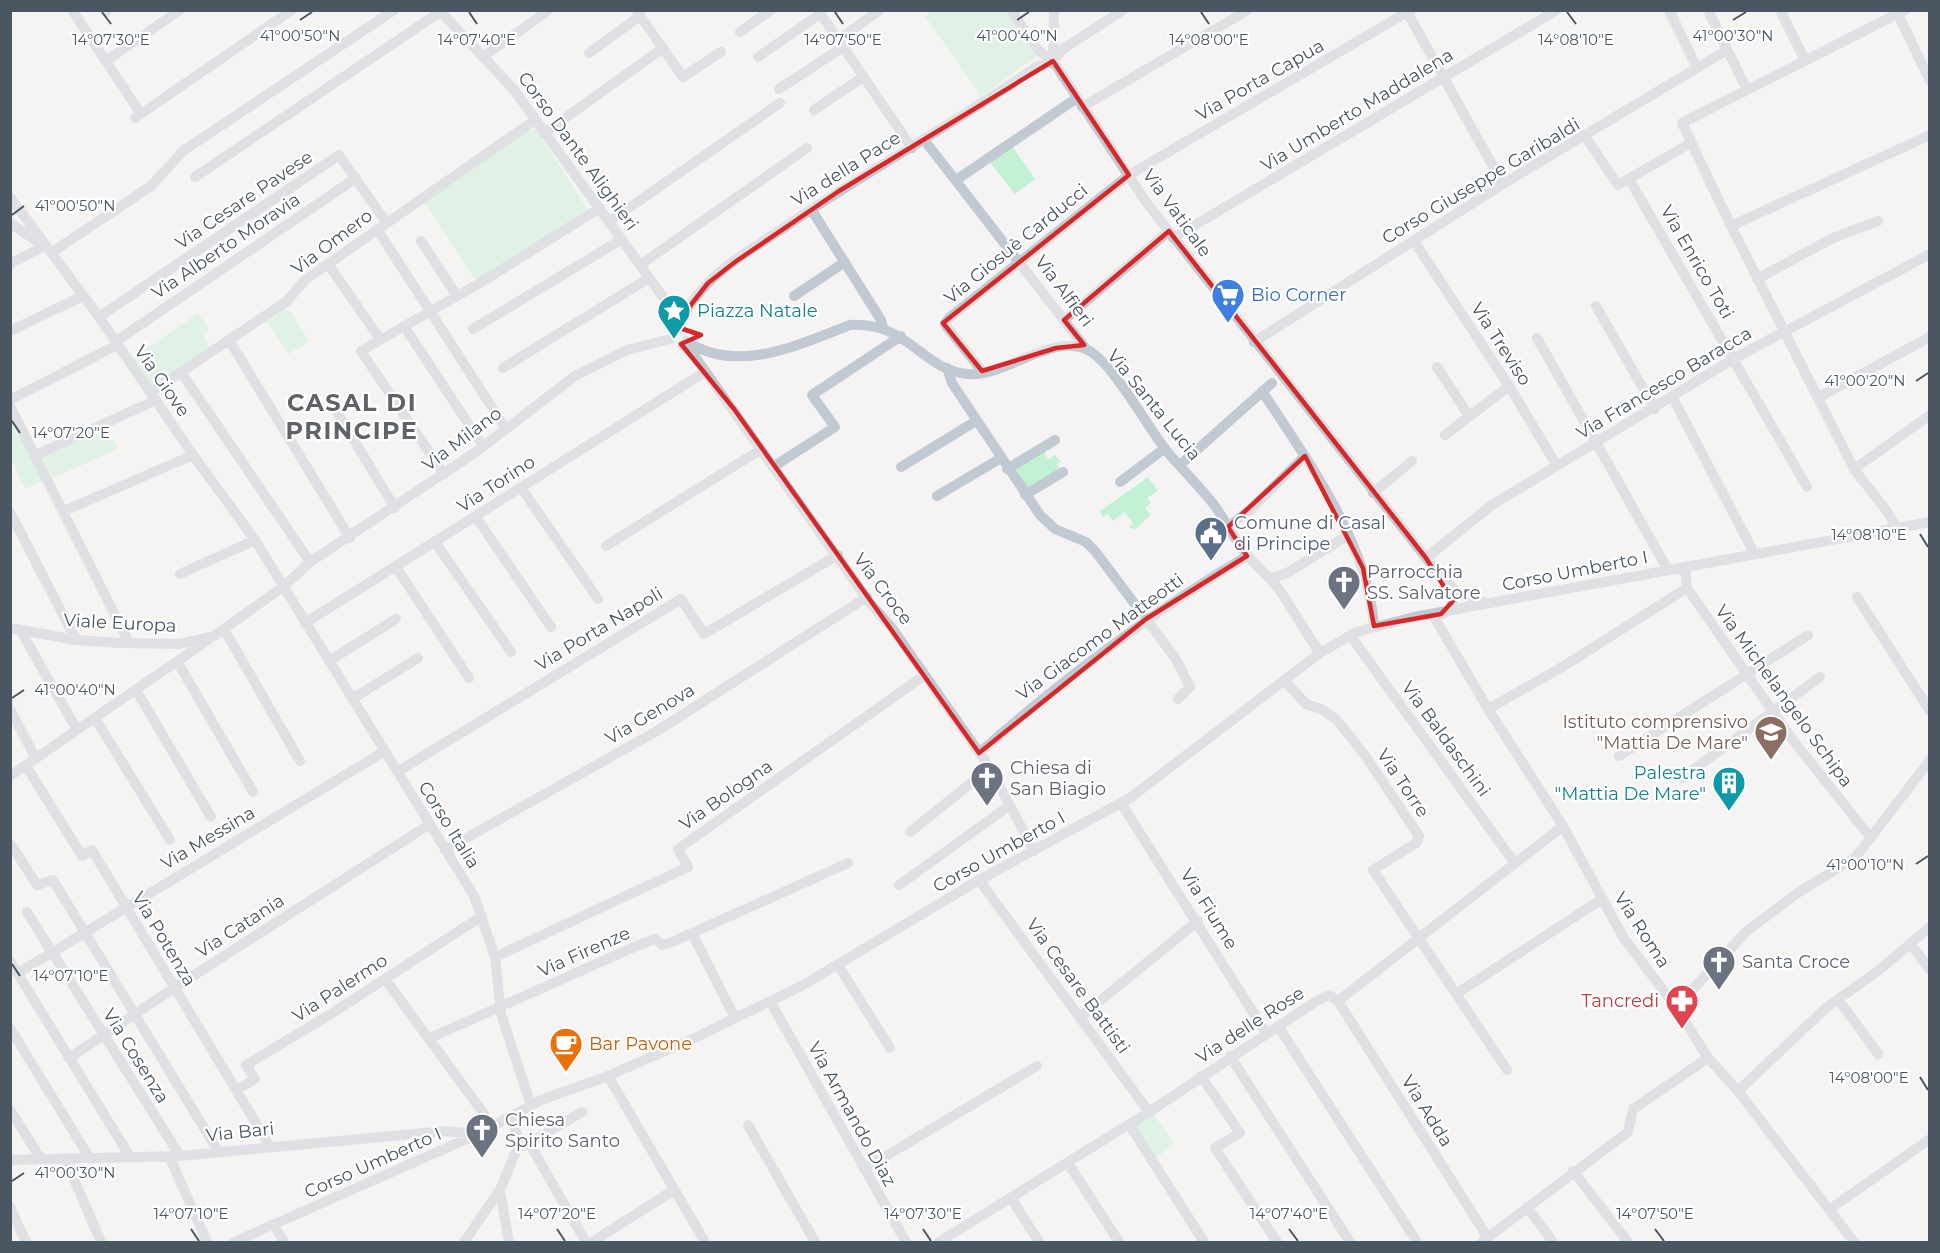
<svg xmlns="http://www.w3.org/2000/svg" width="1940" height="1253" viewBox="0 0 1940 1253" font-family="Montserrat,sans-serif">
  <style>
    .green { fill: #c3f1d5 }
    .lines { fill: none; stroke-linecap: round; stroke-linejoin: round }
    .minor { stroke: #c1cad2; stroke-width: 10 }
    .marked { fill: none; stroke: #d62828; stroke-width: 4.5; stroke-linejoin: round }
    .ticks { fill: none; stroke: #4a5661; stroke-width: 2 }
    .labels { text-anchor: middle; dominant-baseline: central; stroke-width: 4.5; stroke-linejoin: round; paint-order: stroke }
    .street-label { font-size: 18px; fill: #4a5661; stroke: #fff }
    .shop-label { font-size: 18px; fill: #366cbe; stroke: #fff; text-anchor: start }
    .culture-label { font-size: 18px; fill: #0d838f; stroke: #fff; text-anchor: start }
    .service-label { font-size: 18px; fill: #4e5e75; stroke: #fff; text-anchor: start }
    .worship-label { font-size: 18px; fill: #5b616d; stroke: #fff; text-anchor: start }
    .education-label { font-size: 18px; fill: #785e54; stroke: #fff; text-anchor: end }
    .health-label { font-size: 18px; fill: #be3a42; stroke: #fff; text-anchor: end }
    .food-label { font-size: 18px; fill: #c56008; stroke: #fff; text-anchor: start }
    .district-label { font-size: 24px; font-weight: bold; letter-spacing: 1.5px; fill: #5f6368; stroke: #fff }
    .ticks-label { font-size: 15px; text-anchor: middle; fill: #4a5661; stroke: #fff; stroke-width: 4.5; stroke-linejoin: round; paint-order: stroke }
  </style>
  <rect width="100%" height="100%" fill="#f5f3f3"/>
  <!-- green -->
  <path class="green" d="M933,11H1005L1037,56L981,96L925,16Z
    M536,129L588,210L476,281L424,202L527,131Z
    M1012,146L1035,179L1015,194L989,161Z
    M288,308L309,341L289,354L267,321Z
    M198,313L209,330L202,335L211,349L152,386L133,358Z
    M10,414L45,480L25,489L11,458Z
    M107,427L118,449L53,478L42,457Z
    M1044,451L1048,459L1055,455L1061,462L1057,464L1060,469L1028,489L1014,469Z
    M1148,477L1158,491L1147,498L1151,503L1145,508L1151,515L1134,530L1129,527L1133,523L1125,512L1113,521L1107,514L1103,518L1100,511Z
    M1153,1114L1175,1144L1155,1158L1136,1126Z"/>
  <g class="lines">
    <!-- minor -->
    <path class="minor" d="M72,10L141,114
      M106,10V12
      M439,10L515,91L680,321
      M636,10L683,77L721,52
      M818,10L912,148
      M1011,10L1038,50L1053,61
      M1054,10L1053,61L1146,202L1438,573C1452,587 1463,602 1484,602
      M1406,10L1503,184
      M1669,10L1697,68
      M1708,10L1747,90
      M1780,10L1805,60
      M1896,10L1930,81
      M740,32L771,10
      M838,40L880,10
      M589,53L640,16
      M484,56L549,10
      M758,57L820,14
      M106,61L180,10
      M779,89L843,47
      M1082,107L1248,10
      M814,110L863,77
      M135,118L292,10
      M544,133L663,48
      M1585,136L1618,185L1691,143
      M925,141L1087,350
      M195,177L440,12
      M1629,179L1807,487
      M956,180L1077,98
      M10,197L99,317L193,455L255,540L474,896L495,957L501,1014L531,1105
      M811,209L881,320L883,327
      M610,221L780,103
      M10,223L37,241
      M1731,226L1930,135
      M377,229L506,429
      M1173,238L1557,10
      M421,241L457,296
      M1414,241L1509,386L1557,466
      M51,253L151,186L183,151L394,10
      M10,264L44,246
      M328,264L380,339
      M640,265L807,148
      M1757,279L1833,238L1878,221
      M794,296L845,262
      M1596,306L1655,409
      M99,317L339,155L386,222
      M1064,320L1169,231
      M404,326L483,446
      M680,328C681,312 697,295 708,283C729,261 760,244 785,227C867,171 954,124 1036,67L1053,61L1063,49L1123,10
      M473,329L622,239
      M10,331L83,296
      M1537,338L1668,570
      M229,340L350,538
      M686,341C737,375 798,345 850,325C910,322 921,370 968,374C1005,377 1050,334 1086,349C1113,361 1149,431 1170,455C1185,472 1201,488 1215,506C1226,522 1235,540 1247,555C1258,568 1271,578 1281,592C1294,612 1306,633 1320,653
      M115,342L356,178
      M1254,342L1503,184L1727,50
      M682,345L693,354L870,603L892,628L990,768L1034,851
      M1437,367L1469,416
      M503,368L649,278
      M947,368L952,383L1040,515L1055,529L1086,542L1095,551L1176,659L1190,687L1178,699
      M982,371L946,326L945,323L949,318L1129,175L1411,10
      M181,372L310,562
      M1262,391C1307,460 1368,542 1374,626
      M151,392L286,302L305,280L535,120
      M1819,397L1930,337
      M1673,398L1754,553
      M10,400L117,345
      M10,406L129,643
      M337,412L395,508
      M1445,435L1509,386
      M36,455L156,400
      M1180,465L1272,383
      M773,467L835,427L812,395L901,336
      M901,467L976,421
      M1007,469L1055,440
      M1854,469L1930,415
      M444,474L361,351L480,283L600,208
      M1120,482L1165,448
      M522,489L598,599
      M1373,493L1412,461
      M1025,495L1063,472
      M937,496L1001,458
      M64,511L193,455
      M10,512L76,640
      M476,517L551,627
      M1228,527L1251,509L1305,456
      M1897,528L1886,510L1854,469L1731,226L1682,123L1905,10
      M435,542L511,652
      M606,546L760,450
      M1426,558L1492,505L1735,358L1930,254
      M396,567L469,678
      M1685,567L1687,588L1792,739L1870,837
      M180,574L255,540
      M1271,578L1287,573L1347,536
      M1857,597L1930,711
      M1442,614L1450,609L1453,601L1446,585
      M1433,615L1488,709L1563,826L1623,937L1676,1007L1708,1058L1738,1091L1854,1242
      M305,623L705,372
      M10,628L76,640L120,643L179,644L214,636L284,586L310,562L476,452L575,376L627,350L671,339
      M224,629L300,761
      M21,631L77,730
      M1350,635L1514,862
      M177,661L253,792
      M329,661L396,619
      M1284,680L1306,704L1323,710L1337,720L1364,754L1419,836L1416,843L1373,870L1507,1070
      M136,690L211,817
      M352,699L418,658
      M10,709L36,759
      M1488,709L1559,669L1687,588
      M95,718L170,840
      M979,753C1065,677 1149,614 1247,556
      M1619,756L1808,635
      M26,766L82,856L92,850L269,1145
      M397,772L681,599L704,634L838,555
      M10,776L208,640
      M1682,778L1820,677
      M1121,803L1266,1033
      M910,832L990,768
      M10,843L37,885L53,880L218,1151
      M445,850L657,731L867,597
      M979,880L1149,1112
      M899,885L1009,806
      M27,912L180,1156
      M692,933L735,1018
      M1910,943L1930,970
      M495,957L688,867L678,849L925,675
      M10,961L129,1155
      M838,965L890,1048
      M18,973L385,751
      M385,979L484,1114L491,1128
      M1456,994L1602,899
      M1838,999L1878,1054
      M770,1001L906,1242
      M1338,1001L1488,1238
      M1676,1007L1747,931L1799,892L1855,858L1930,760
      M1080,1017L1198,921
      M1278,1026L1417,1242
      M10,1028L89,1157
      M430,1038L632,948L655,939L662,945L670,943L848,863
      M1230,1056L1350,1242
      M69,1058L174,988L430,824
      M608,1076L705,1242
      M1201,1076L1240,1133L1215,1148L1277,1242
      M236,1090L255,1079L246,1065L331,1014L482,916
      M1738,1091L1827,1007L1878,971L1930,927
      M10,1110L41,1159
      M1129,1124L1204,1242
      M748,1125L815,1242
      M529,1143L586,1242
      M524,1146L582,1112
      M169,1156L207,1242
      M65,1158L101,1242
      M10,1160L180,1156L445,1131L466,1133L470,1137
      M1068,1163L1119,1242
      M864,1169L1037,1066
      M1573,1171L1628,1242
      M500,1190L509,1242
      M1011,1198L1039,1242
      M10,1207L26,1242
      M1527,1207L1553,1242
      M1830,1209L1930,1139
      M274,1225L284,1242
      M234,1242L478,1134L541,1100L608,1076L699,1036L805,984L979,880L1130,798L1320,653L1356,632L1414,617L1930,522
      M464,1242L500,1190L516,1151L519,1139L510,1116
      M592,1242L674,1190
      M939,1242L1149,1112L1315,1002L1329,995L1338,1001L1563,826
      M1482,1242L1628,1132L1633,1109L1708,1058"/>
  </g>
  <!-- marked area -->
  <path d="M0 0H1940V1253H0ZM1053,61L1129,175L943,323L982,371L1056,348L1084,345L1064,320L1169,231L1426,558L1453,601L1441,614L1374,626L1363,568L1305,456L1228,527L1247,556L1146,619L979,753L734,409L681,344L701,335L680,328L682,316L708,283L735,262L839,191Z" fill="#f5f3f3" fill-opacity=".55" fill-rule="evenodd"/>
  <path class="marked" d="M1053,61L1129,175L943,323L982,371L1056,348L1084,345L1064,320L1169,231L1426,558L1453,601L1441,614L1374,626L1363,568L1305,456L1228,527L1247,556L1146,619L979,753L734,409L681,344L701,335L680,328L682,316L708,283L735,262L839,191Z"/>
  <!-- ticks -->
  <path class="ticks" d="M102,12L111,24M469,12L477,24M835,12L843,24M1201,12L1209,24M1567,12L1576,24M300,20L312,12M1017,20L1029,12M1733,20L1746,12M12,215L24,206M1916,381L1928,373M12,421L20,433M1920,534L1928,547M12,698L24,690M1916,864L1928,856M12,964L20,976M1920,1077L1928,1090M12,1181L24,1173M191,1229L199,1241M557,1229L565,1241M923,1229L931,1241M1289,1229L1298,1241M1655,1229L1664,1241"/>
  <!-- icons -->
  <defs>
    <g id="supermarket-pin" transform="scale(1.725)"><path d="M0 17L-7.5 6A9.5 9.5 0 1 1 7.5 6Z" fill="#3f7fe0" stroke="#fff"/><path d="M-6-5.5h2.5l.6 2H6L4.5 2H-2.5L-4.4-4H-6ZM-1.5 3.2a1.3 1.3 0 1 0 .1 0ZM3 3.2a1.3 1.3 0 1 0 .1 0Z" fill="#fff"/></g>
    <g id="sight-pin" transform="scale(1.725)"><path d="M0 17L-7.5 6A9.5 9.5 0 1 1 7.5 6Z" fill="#0f9aa8" stroke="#fff"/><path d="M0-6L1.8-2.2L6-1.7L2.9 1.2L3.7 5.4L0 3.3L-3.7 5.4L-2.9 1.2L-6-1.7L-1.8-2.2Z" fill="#fff"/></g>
    <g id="civic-pin" transform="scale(1.725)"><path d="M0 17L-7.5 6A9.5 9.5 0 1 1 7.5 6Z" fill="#5c6f8a" stroke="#fff"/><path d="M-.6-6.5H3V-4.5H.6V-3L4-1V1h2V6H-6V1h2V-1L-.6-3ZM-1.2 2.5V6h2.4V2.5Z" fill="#fff"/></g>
    <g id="church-pin" transform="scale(1.725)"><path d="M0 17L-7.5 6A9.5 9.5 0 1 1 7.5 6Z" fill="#6b7280" stroke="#fff"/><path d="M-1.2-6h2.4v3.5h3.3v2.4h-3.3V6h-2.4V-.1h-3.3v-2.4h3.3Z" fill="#fff"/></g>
    <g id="school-pin" transform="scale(1.725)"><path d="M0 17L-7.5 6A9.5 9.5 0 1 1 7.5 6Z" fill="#8d6e63" stroke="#fff"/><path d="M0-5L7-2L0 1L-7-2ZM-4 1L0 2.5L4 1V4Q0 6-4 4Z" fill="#fff"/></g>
    <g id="building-pin" transform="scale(1.725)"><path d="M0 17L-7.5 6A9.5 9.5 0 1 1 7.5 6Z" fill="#0f9aa8" stroke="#fff"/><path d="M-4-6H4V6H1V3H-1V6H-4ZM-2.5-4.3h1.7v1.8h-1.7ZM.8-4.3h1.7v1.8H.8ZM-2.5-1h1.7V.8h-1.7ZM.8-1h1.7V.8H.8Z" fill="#fff"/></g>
    <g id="pharmacy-pin" transform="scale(1.725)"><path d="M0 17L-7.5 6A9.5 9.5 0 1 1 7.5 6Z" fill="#e0444e" stroke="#fff"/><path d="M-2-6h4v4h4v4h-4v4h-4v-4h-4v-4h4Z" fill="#fff"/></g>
    <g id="cafe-pin" transform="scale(1.725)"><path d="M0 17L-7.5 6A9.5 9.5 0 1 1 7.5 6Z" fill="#e8710a" stroke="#fff"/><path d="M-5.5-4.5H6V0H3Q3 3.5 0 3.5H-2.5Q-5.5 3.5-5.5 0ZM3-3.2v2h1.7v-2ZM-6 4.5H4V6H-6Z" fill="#fff"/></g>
  </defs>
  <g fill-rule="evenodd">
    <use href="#supermarket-pin" x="1228" y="295"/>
    <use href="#sight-pin" x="674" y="311"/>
    <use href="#civic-pin" x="1211" y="533"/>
    <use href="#church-pin" x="1344" y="582"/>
    <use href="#school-pin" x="1771" y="732"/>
    <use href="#church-pin" x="987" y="778"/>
    <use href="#building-pin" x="1729" y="783"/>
    <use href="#church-pin" x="1719" y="962"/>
    <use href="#pharmacy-pin" x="1682" y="1001"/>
    <use href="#cafe-pin" x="566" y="1044"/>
    <use href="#church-pin" x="482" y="1130"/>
  </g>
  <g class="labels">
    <!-- street labels -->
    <g class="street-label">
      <text transform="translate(1260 80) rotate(-30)">Via Porta Capua</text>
      <text transform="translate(1357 110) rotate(-31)">Via Umberto Maddalena</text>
      <text transform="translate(578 151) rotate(54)">Corso Dante Alighieri</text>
      <text transform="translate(846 169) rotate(-32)">Via della Pace</text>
      <text transform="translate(1481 181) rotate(-31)">Corso Giuseppe Garibaldi</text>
      <text transform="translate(244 200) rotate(-34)">Via Cesare Pavese</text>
      <text transform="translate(1177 213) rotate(54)">Via Vaticale</text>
      <text transform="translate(332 242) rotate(-37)">Via Omero</text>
      <text transform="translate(1016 244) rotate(-39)">Via Giosuè Carducci</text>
      <text transform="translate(226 246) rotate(-34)">Via Alberto Moravia</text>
      <text transform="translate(1697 262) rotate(60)">Via Enrico Toti</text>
      <text transform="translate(1064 291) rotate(53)">Via Alfieri</text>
      <text transform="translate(1501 344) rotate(57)">Via Treviso</text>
      <text transform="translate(162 381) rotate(55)">Via Giove</text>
      <text transform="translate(1664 383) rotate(-31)">Via Francesco Baracca</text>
      <text transform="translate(1154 405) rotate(51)">Via Santa Lucia</text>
      <text transform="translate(462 439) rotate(-37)">Via Milano</text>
      <text transform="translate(496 484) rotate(-33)">Via Torino</text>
      <text transform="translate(1575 571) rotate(-11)">Corso Umberto I</text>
      <text transform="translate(883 589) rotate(53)">Via Croce</text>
      <text transform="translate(120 623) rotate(3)">Viale Europa</text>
      <text transform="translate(599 629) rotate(-31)">Via Porta Napoli</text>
      <text transform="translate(1100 637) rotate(-36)">Via Giacomo Matteotti</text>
      <text transform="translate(1784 696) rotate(54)">Via Michelangelo Schipa</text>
      <text transform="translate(650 714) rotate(-31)">Via Genova</text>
      <text transform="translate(1446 739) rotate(54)">Via Baldaschini</text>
      <text transform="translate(1403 783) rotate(56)">Via Torre</text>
      <text transform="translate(726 795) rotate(-35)">Via Bologna</text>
      <text transform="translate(449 825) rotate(58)">Corso Italia</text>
      <text transform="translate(208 838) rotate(-31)">Via Messina</text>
      <text transform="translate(999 852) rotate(-29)">Corso Umberto I</text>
      <text transform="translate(1209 909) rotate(58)">Via Fiume</text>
      <text transform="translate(240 926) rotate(-33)">Via Catania</text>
      <text transform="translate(1642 930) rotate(57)">Via Roma</text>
      <text transform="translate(164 939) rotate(59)">Via Potenza</text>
      <text transform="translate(584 952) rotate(-24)">Via Firenze</text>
      <text transform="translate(1078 986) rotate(54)">Via Cesare Battisti</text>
      <text transform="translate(340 988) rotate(-33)">Via Palermo</text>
      <text transform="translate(1250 1025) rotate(-33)">Via delle Rose</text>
      <text transform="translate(136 1056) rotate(58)">Via Cosenza</text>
      <text transform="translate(1427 1111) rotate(58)">Via Adda</text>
      <text transform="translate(852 1114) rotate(61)">Via Armando Diaz</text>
      <text transform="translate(240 1132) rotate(-6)">Via Bari</text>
      <text transform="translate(373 1163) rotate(-24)">Corso Umberto I</text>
    </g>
    <!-- shop labels -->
    <g class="shop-label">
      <text x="1251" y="295">Bio Corner</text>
    </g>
    <!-- culture labels -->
    <g class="culture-label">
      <text x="697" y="311">Piazza Natale</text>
      <text x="1706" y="773" text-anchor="end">Palestra<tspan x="1706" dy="21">"Mattia De Mare"</tspan></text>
    </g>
    <!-- service labels -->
    <g class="service-label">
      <text x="1234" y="523">Comune di Casal<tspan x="1234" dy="21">di Principe</tspan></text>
    </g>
    <!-- worship labels -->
    <g class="worship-label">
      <text x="1367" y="572">Parrocchia<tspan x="1367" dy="21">SS. Salvatore</tspan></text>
      <text x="1010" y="768">Chiesa di<tspan x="1010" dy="21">San Biagio</tspan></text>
      <text x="1742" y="962">Santa Croce</text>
      <text x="505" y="1120">Chiesa<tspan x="505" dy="21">Spirito Santo</tspan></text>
    </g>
    <!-- education labels -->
    <g class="education-label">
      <text x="1748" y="722">Istituto comprensivo<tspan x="1748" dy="21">"Mattia De Mare"</tspan></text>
    </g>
    <!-- health labels -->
    <g class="health-label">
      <text x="1659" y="1001">Tancredi</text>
    </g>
    <!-- food labels -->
    <g class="food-label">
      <text x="589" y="1044">Bar Pavone</text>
    </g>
    <!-- district labels -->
    <g class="district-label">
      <text x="352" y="402">CASAL DI<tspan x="352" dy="28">PRINCIPE</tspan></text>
    </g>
  </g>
  <g class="ticks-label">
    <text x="300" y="41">41°00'50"N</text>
    <text x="1017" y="41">41°00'40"N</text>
    <text x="1733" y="41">41°00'30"N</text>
    <text x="111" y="45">14°07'30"E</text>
    <text x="477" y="45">14°07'40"E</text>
    <text x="843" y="45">14°07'50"E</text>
    <text x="1209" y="45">14°08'00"E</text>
    <text x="1576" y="45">14°08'10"E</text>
    <text x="75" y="211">41°00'50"N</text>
    <text x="1865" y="386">41°00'20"N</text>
    <text x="71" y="438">14°07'20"E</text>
    <text x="1869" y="540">14°08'10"E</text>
    <text x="75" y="695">41°00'40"N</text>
    <text x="1865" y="870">41°00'10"N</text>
    <text x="71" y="981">14°07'10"E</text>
    <text x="1869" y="1083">14°08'00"E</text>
    <text x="75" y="1178">41°00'30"N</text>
    <text x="191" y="1219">14°07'10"E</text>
    <text x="557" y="1219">14°07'20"E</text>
    <text x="923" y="1219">14°07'30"E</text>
    <text x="1289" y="1219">14°07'40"E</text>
    <text x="1655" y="1219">14°07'50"E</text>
  </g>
  <!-- border -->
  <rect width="1940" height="1253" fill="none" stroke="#4a5661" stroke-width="24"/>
</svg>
